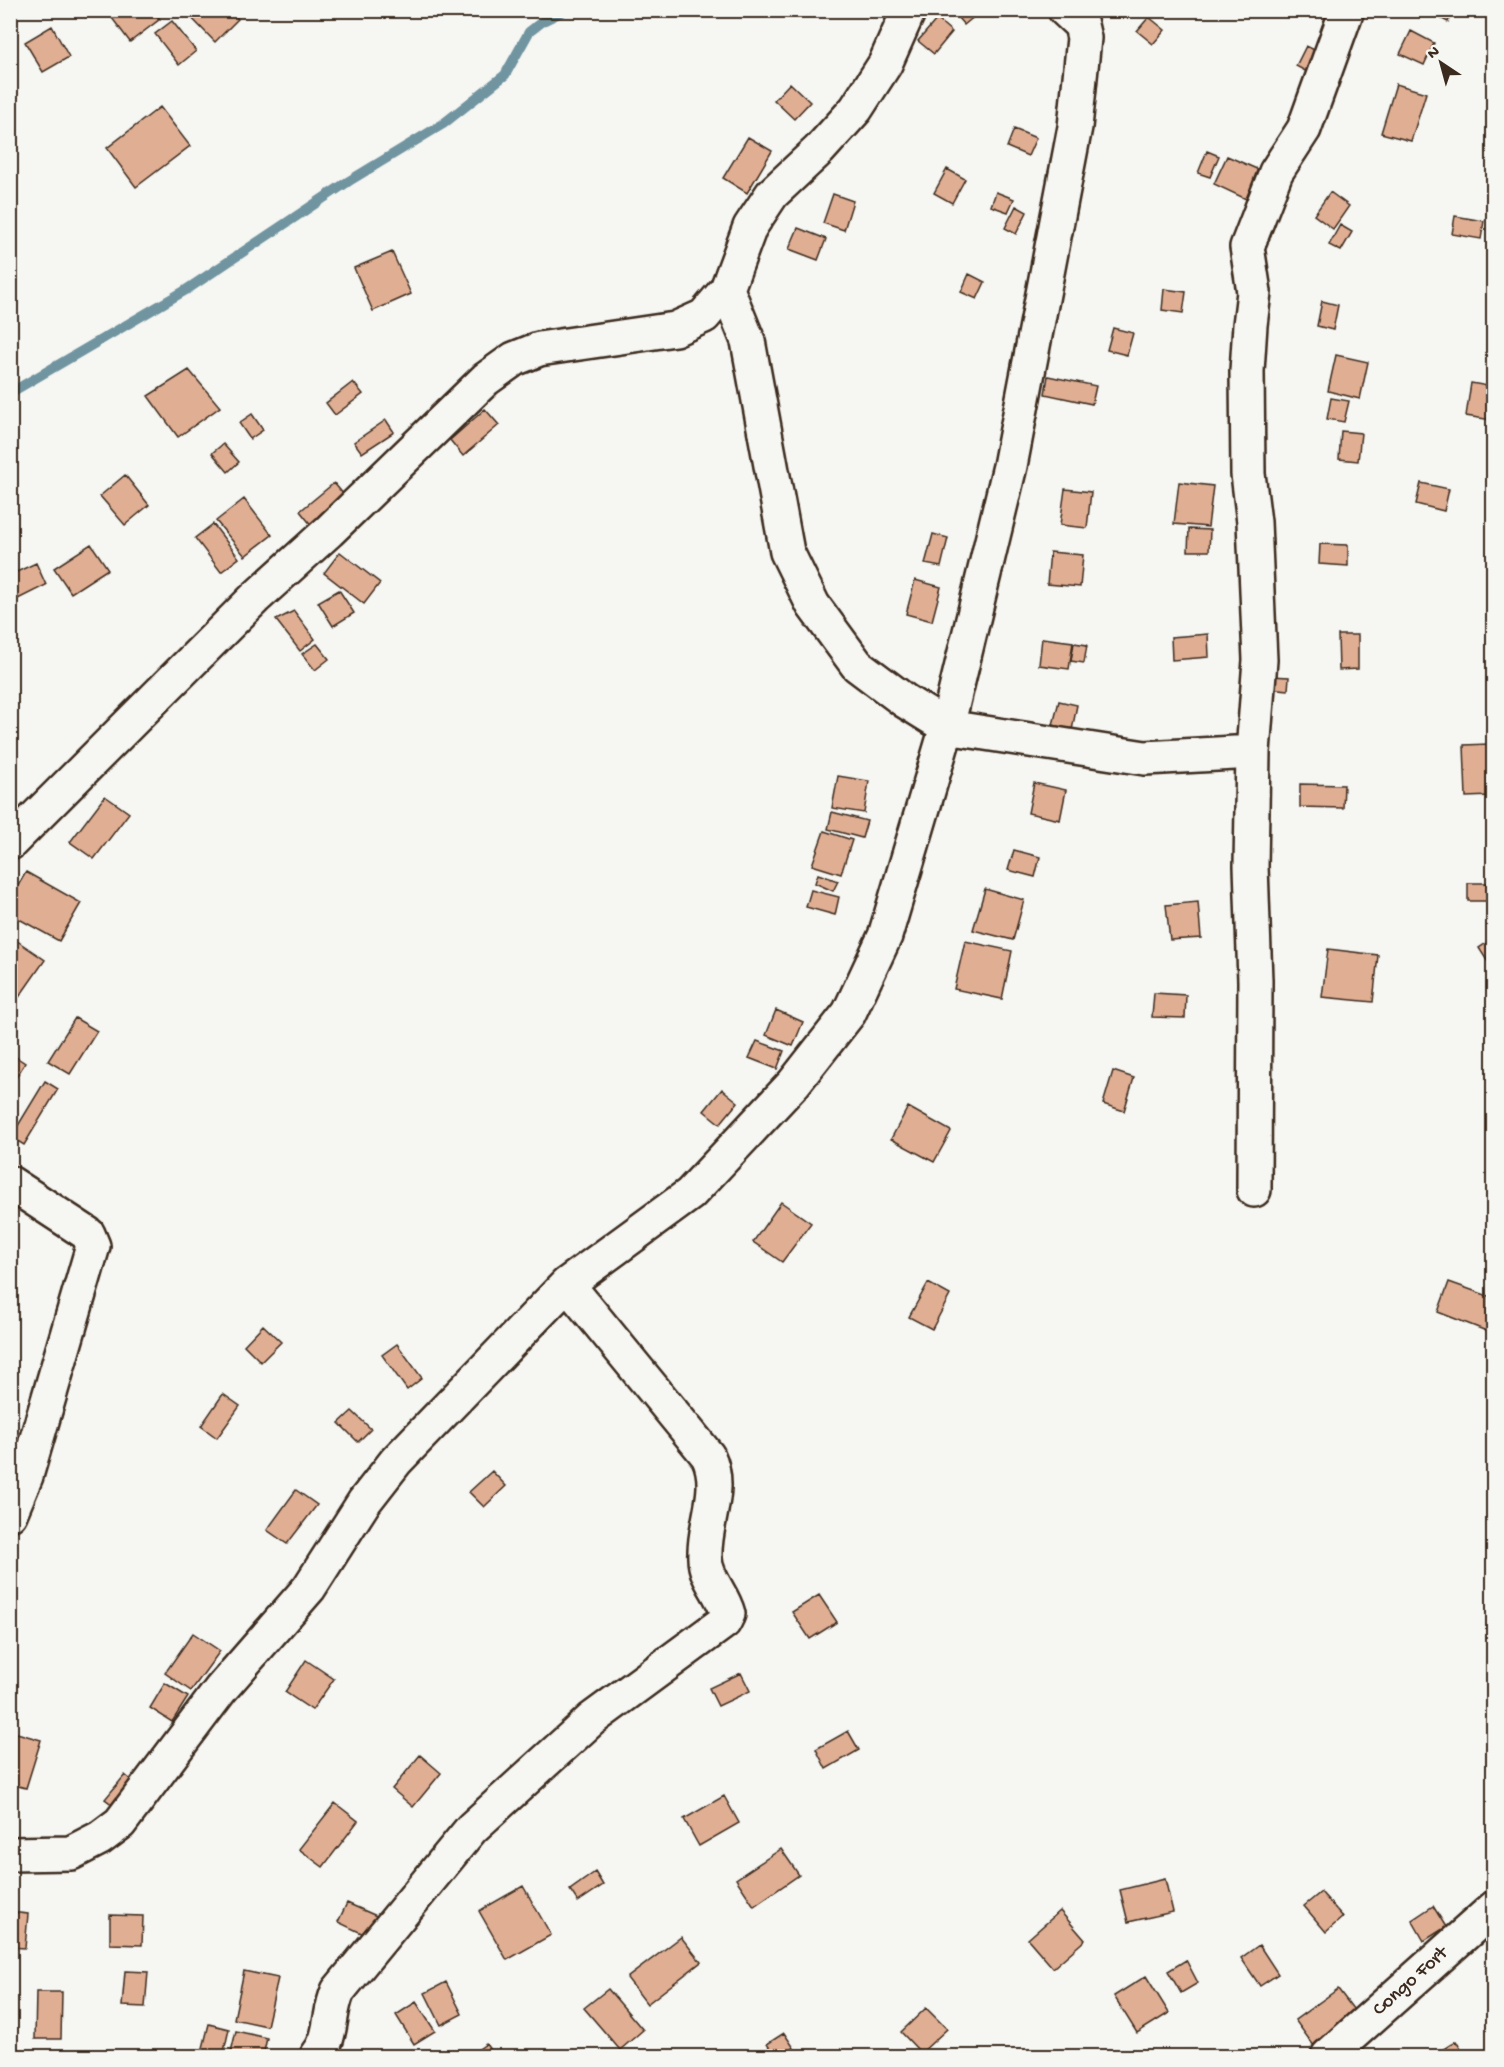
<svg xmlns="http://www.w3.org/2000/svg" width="1504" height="2067" viewBox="0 0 1504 2067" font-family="'Gochi Hand',sans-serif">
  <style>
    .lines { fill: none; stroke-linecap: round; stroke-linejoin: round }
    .stream { stroke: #7094a0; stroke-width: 10 }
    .building { fill: #e0ae93; stroke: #3b2a1e; stroke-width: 1.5 }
    .street-casing { stroke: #3b2a1e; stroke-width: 38 }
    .street { stroke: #f6f6f2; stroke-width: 33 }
    .labels { text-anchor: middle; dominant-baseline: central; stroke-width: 5; stroke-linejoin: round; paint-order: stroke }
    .street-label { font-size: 20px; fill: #3b2a1e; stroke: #f6f6f2 }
  </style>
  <rect width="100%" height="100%" fill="#f6f6f2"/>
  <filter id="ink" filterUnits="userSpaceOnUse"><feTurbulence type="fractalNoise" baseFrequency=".0167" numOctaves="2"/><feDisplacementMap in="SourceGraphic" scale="12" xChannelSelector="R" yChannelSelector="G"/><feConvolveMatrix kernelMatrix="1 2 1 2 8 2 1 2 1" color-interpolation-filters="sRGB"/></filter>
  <g filter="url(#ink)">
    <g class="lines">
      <!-- stream -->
      <path class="stream" d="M10,393L186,290L349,181L443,124L505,75L529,32L543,21L565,10"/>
    </g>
    <!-- building -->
    <path class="building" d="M106,10H153L160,19L130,42Z
      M184,10H230L238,19L215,42Z
      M951,10H982L964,25Z
      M1424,10H1453L1448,22Z
      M1149,17L1165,30L1153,44L1137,31Z
      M937,19L952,32L934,54L918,41Z
      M172,21L196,51L179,65L155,34Z
      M52,26L69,57L43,72L25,42Z
      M1411,31L1434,43L1424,65L1400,54Z
      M1306,46L1319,52L1309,73L1296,66Z
      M790,83L810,102L794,119L774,100Z
      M1396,84L1426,93L1411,141L1381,133Z
      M160,107L190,146L136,187L107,148Z
      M1014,129L1036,138L1028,156L1007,147Z
      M748,137L772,151L747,193L723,178Z
      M1207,151L1219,156L1210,177L1198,173Z
      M1227,156L1259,170L1246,199L1214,184Z
      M947,169L965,179L952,203L934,193Z
      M996,192L1014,199L1008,212L991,206Z
      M1330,192L1349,206L1333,229L1314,215Z
      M833,194L853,201L844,230L823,223Z
      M1016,206L1027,212L1016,234L1005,228Z
      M1455,216L1484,221L1481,239L1452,234Z
      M1340,225L1352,232L1341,251L1329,245Z
      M798,228L826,239L818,260L789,249Z
      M392,252L411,294L373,311L354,268Z
      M969,274L985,282L977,299L961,292Z
      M1164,289L1186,292L1183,313L1162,310Z
      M1322,301L1338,305L1333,330L1317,326Z
      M1113,328L1133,333L1127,355L1107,350Z
      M1336,355L1368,362L1360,399L1328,391Z
      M189,370L220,407L178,437L148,396Z
      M1048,376L1096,386L1092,404L1045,394Z
      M353,382L363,394L335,415L326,403Z
      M1471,383L1494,387L1492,420L1466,416Z
      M1331,398L1349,401L1344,422L1327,419Z
      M485,409L499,425L463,456L450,440Z
      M252,414L263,430L250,439L239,423Z
      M386,420L394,432L362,453L354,442Z
      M1341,431L1361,433L1358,461L1339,459Z
      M223,444L239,462L228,472L212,453Z
      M125,475L149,505L125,525L100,496Z
      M1179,482L1213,486L1208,527L1174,524Z
      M334,483L350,502L316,531L300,511Z
      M1421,483L1449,489L1444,511L1416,504Z
      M1065,489L1091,492L1087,528L1060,525Z
      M244,499L272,535L245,556L216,521Z
      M213,524L239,558L221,572L195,538Z
      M1189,529L1210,530L1209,551H1188Z
      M933,534L948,538L941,567L925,564Z
      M91,544L108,569L71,593L54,568Z
      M1320,544L1348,545V566L1319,564Z
      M340,552L380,583L364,604L324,573Z
      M1050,552L1083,555L1080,587L1047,584Z
      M36,563L46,585L16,600L10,589V575Z
      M915,580L941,587L932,621L906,614Z
      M339,590L354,613L333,626L318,602Z
      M294,611L315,639L300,651L276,620Z
      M1208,634L1209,657L1172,660L1171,637Z
      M1338,635H1358V669L1339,670Z
      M1042,638L1073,642L1069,669L1039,665Z
      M1074,643L1087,645L1084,663L1071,661Z
      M317,644L329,659L315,670L302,654Z
      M1270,676L1289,677L1288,690L1269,688Z
      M1059,701L1077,705L1072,730L1053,725Z
      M1489,744L1491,796L1466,797L1464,745Z
      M838,776L869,781L864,813L832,808Z
      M1034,783L1066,790L1060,820L1028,813Z
      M1300,784L1344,785L1343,808L1300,807Z
      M105,796L129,813L94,859L70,842Z
      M832,812L867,821L862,838L828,829Z
      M824,831L852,840L841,874L812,865Z
      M1014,850L1040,857L1035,877L1008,870Z
      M26,872L81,903L59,941L10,914V899Z
      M818,874L838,881L833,891L815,883Z
      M1468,883H1487V901H1468Z
      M985,889L1024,900L1013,940L973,930Z
      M811,890L839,897L835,915L806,907Z
      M1198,902L1201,938L1170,940L1166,905Z
      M10,936L45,960L10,1010Z
      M1494,938V969L1493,970L1479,948Z
      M965,941L1012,951L1002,999L954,989Z
      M1328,949L1378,955L1373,1002L1322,997Z
      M1154,993L1186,995L1185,1018L1152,1017Z
      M776,1010L803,1022L793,1046L766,1035Z
      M75,1018L97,1031L70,1074L48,1061Z
      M757,1041L784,1051L777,1069L749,1058Z
      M10,1053L25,1063L12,1084L10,1083Z
      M1113,1071L1134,1078L1124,1111L1103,1104Z
      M45,1081L58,1089L24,1145L11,1137Z
      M722,1089L738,1102L720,1124L704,1111Z
      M908,1107L951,1131L934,1162L891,1139Z
      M781,1202L811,1223L782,1262L753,1242Z
      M1449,1282L1494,1298V1319L1489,1332L1438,1312Z
      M928,1283L950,1295L932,1329L909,1317Z
      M263,1325L281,1342L261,1362L244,1345Z
      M397,1344L422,1378L407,1390L382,1355Z
      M223,1394L240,1406L217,1438L201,1426Z
      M352,1411L371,1429L358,1442L339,1423Z
      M492,1471L506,1486L484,1507L469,1492Z
      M296,1490L317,1505L287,1544L267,1530Z
      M819,1595L837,1622L810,1639L792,1612Z
      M193,1633L220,1651L191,1691L165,1673Z
      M306,1660L334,1679L312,1710L285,1692Z
      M741,1673L750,1691L718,1706L709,1688Z
      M165,1683L188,1697L172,1722L150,1708Z
      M10,1731L41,1740L26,1788L10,1784Z
      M848,1731L859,1750L826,1769L816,1749Z
      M420,1755L441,1773L413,1807L392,1789Z
      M125,1775L137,1785L117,1808L105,1799Z
      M724,1796L739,1823L699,1846L684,1819Z
      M335,1803L358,1821L323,1867L299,1849Z
      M781,1849L799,1875L754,1906L736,1879Z
      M595,1872L603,1885L578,1902L570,1890Z
      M1165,1879L1173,1912L1128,1922L1120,1890Z
      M523,1886L551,1935L507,1960L479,1911Z
      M1321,1892L1343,1917L1326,1932L1304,1906Z
      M347,1903L381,1918L372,1938L338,1922Z
      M1433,1906L1446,1927L1424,1941L1412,1920Z
      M1060,1911L1085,1940L1053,1968L1028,1939Z
      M10,1912L28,1914L25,1948L10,1947Z
      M110,1915L143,1916L142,1945L110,1944Z
      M681,1937L701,1962L647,2004L627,1978Z
      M1259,1945L1278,1974L1260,1986L1241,1958Z
      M1186,1960L1198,1983L1181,1993L1168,1971Z
      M125,1971L148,1972L145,2007L122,2006Z
      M244,1971L278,1978L267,2026L234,2019Z
      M1146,1976L1169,2013L1137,2033L1114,1996Z
      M446,1982L462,2014L441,2025L425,1993Z
      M608,1989L643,2030L620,2050L584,2008Z
      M1338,1989L1357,2014L1314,2046L1295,2020Z
      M36,1992H62L61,2039H35Z
      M416,2002L435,2031L414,2044L396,2015Z
      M926,2008L947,2029L921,2053L901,2032Z
      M209,2024L229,2029L223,2056H201Z
      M236,2031L267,2038L263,2056H230Z
      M784,2033L794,2048L781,2056H775L767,2044Z
      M1456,2041L1465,2056H1446L1442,2050Z
      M486,2044L494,2056H469Z"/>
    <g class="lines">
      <!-- street casing -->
      <g class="street-casing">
        <path id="street" d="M727,289L748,341L787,552L813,605L857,665L905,701L947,727L1145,758L1253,752
          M10,843L255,598L329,531L486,379L514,359L539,349L675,329L704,316L727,289L750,227L772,194L819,150L856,109L885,64L909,10
          M10,1183L88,1234L93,1246L26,1476L10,1514
          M1254,1190L1255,981L1251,866L1253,752L1260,660L1254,522L1248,474L1247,371L1250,325L1254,292L1247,247L1276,172L1304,129L1347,10
          M10,1854L71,1853L100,1838L120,1823L221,1689L309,1588L364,1502L396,1461L567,1284L690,1194L794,1083L849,1013L885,936L947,727L1010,466L1075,127L1084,38L1081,25L1065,10
          M317,2056C333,2037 328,2013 338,1991L472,1828L592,1719L724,1622L728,1614C723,1594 705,1578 705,1558C703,1523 724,1490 708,1456L567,1284
          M1328,2056L1494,1908"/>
      </g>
      <!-- street -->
      <use href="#street" class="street"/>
    </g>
  </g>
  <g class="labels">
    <!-- street labels -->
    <g class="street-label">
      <text transform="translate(1411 1982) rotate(-42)">Congo Fort</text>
    </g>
  </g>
  <!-- margin -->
  <rect width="1504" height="2067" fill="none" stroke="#f6f6f2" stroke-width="36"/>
  <rect x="18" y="18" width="1468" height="2031" fill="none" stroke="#3b2a1e" stroke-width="2" filter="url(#ink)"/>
  <!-- north arrow -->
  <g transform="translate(1441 63) rotate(324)" stroke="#f6f6f2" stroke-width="4.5" paint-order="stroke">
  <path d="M0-4.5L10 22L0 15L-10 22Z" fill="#3b2a1e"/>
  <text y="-9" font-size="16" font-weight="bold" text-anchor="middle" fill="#3b2a1e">N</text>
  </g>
</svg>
